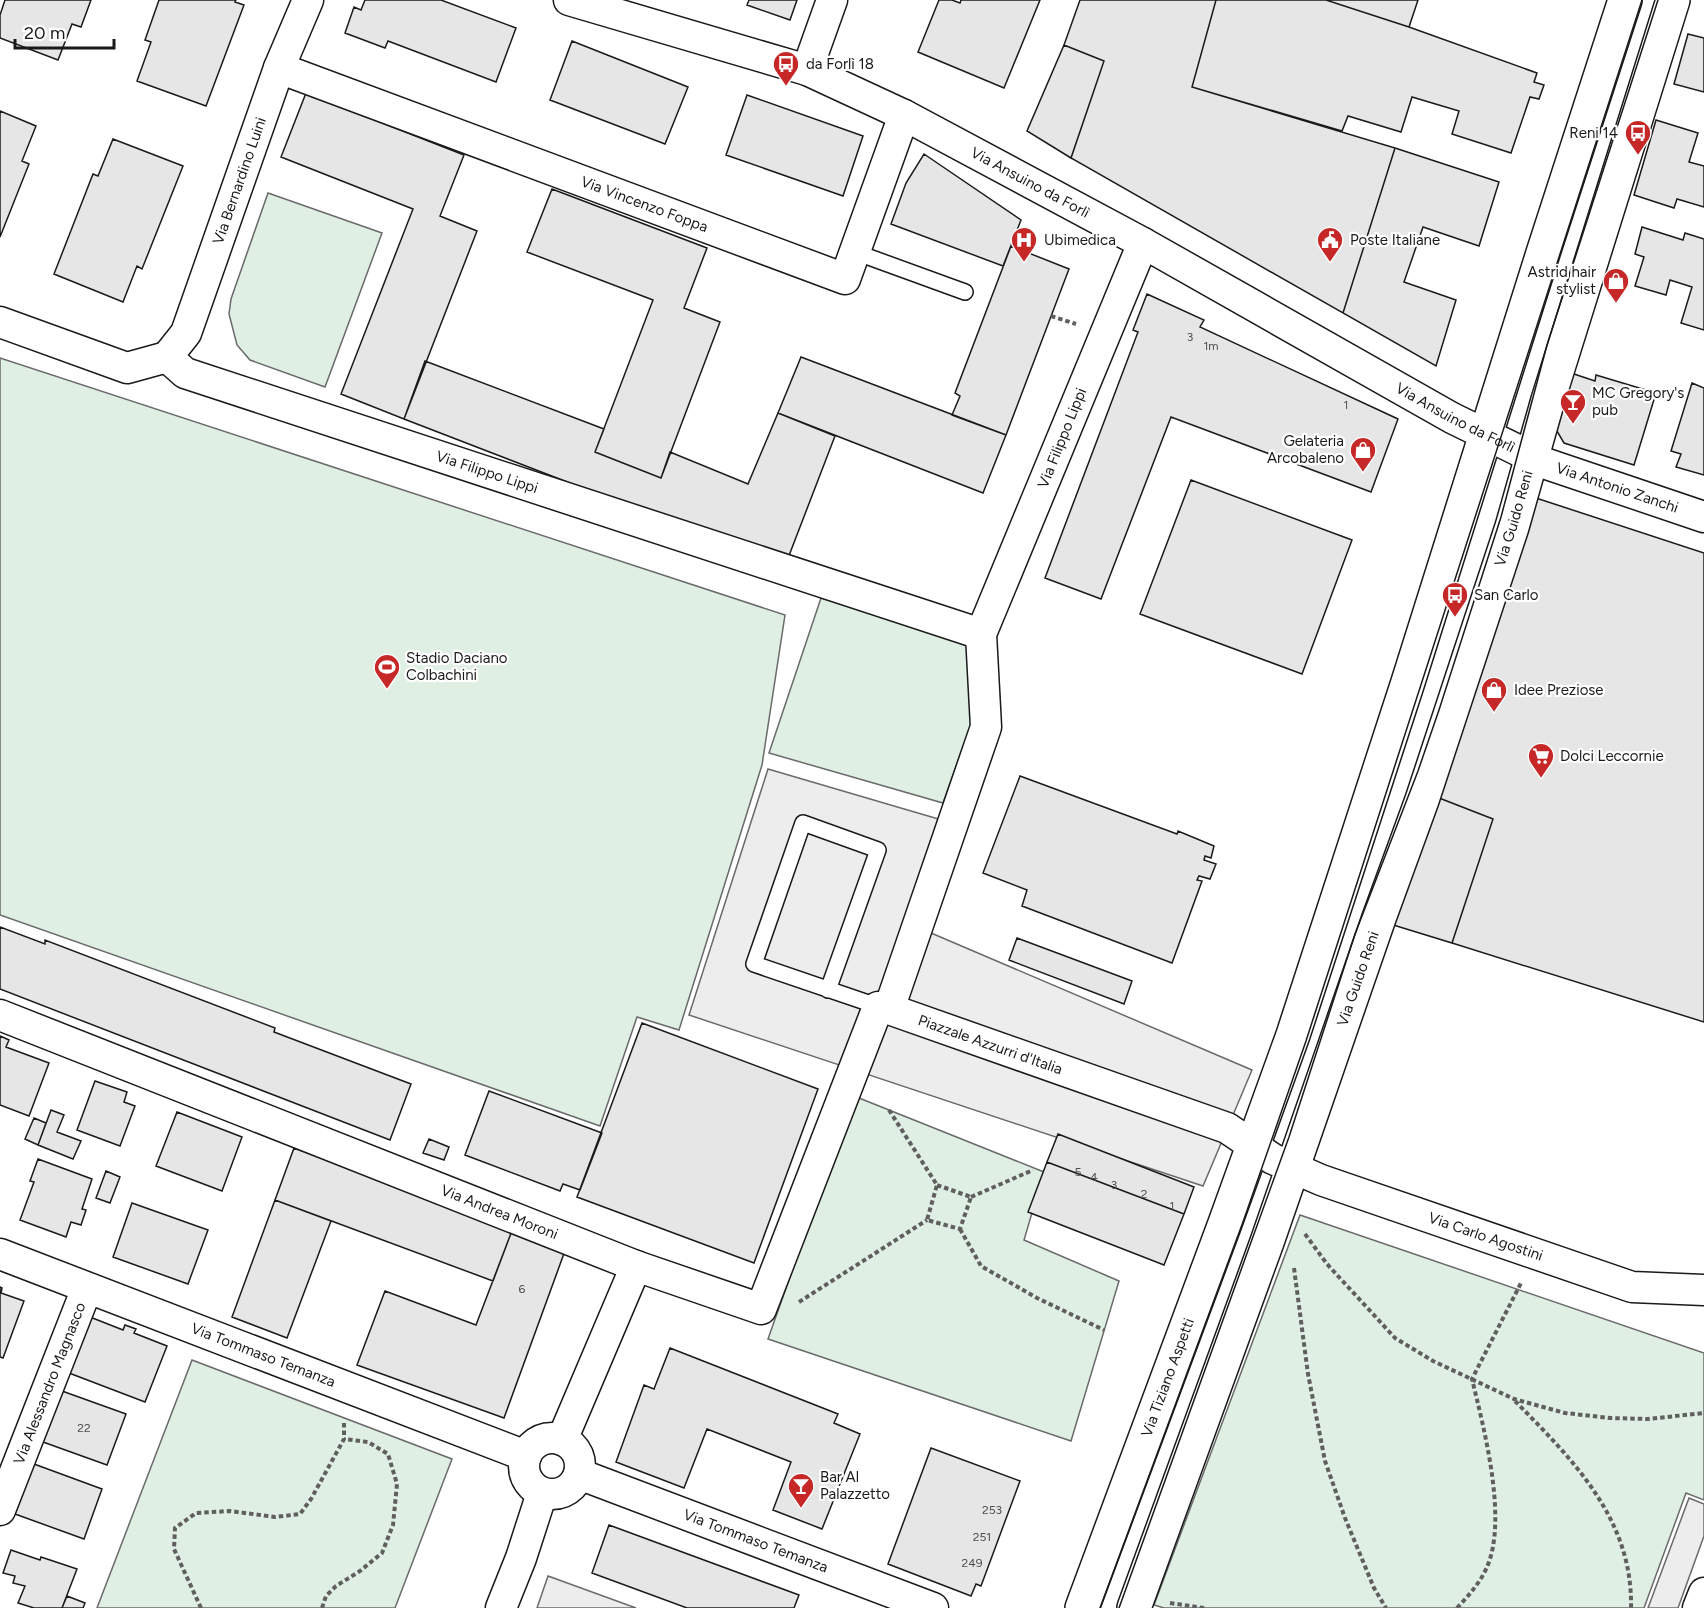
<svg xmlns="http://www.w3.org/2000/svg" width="1704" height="1608" viewBox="0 0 1704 1608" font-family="Figtree,sans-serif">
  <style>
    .green { fill: #e0efe3; stroke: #6a6a6a; stroke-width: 1.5 }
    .parking { fill: #ededed; stroke: #6a6a6a; stroke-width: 1.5 }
    .building { fill: #e6e6e6; stroke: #1a1a1a; stroke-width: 1.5 }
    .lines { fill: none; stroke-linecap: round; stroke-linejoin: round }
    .service-casing { stroke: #1a1a1a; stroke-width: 18 }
    .minor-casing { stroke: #1a1a1a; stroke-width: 33 }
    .tertiary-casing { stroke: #1a1a1a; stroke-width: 36 }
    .path { stroke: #5f5f5f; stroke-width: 4; stroke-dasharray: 4.5 3; stroke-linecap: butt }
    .service { stroke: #fff; stroke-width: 15 }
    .minor { stroke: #fff; stroke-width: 30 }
    .tertiary { stroke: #fff; stroke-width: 33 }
    .tram { stroke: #1a1a1a; stroke-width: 1.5 }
    .labels { text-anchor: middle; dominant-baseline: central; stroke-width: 4.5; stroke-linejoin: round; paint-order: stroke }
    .number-label { font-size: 12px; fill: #4d4d4d }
    .poi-label { font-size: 15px; fill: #1a1a1a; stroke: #fff; text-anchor: start }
    .street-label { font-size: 15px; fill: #1a1a1a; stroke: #fff }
  </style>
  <rect width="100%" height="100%" fill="#fff"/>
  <!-- green -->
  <path class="green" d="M268,193L382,233L325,387L250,360L237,345L229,314L231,299Z
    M0,358L785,615L762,765L679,1030L637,1017L600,1126L0,915Z
    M821,598L968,645L973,719L943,803L769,753Z
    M854,1096L1044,1172L1024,1240L1119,1281L1071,1441L768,1339Z
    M1300,1215L1704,1353V1500L1686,1493L1644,1608H1164L1154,1605Z
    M192,1360L452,1459L395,1608H97Z"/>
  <!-- parking -->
  <path class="parking" d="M768,769L952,823L917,927L1252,1070L1203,1186L689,1015Z
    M1689,1498L1704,1504V1536L1678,1608H1648Z
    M548,1576L636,1608H537Z"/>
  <!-- building -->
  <path class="building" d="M5,0H91L81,27L72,24L58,60L0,38V15Z
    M159,0H236L235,2L244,5L206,106L137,81L151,42L145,40Z
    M365,0H441L516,28L496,82L388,41L385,48L345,33L354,7L361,10Z
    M749,0H797L790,20L747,5Z
    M939,0H952L960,3L961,0H1040L1004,88L918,52Z
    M1080,0H1216L1192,87L1395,148L1343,313L1071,158L1104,61L1064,45Z
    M1216,0H1326L1409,27L1537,73L1534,82L1544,85L1539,99L1530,97L1511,153L1452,134L1459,111L1412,97L1401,132L1348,116L1342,131L1192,87Z
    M1326,0H1418L1409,27Z
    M1688,34L1704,38V92L1674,84Z
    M572,41L688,87L665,144L550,100Z
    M1064,45L1104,61L1071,158L1027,131Z
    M306,93L464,155L440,216L477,231L404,419L341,394L413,209L281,157Z
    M747,95L863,136L843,196L726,155Z
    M0,111L36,126L22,161L29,164L0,237Z
    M1656,120L1698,133L1689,162L1704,166V207L1677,199L1674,208L1634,195Z
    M113,139L183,166L142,269L137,266L123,302L54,274L93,174L98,176Z
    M1395,148L1499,182L1479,246L1423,227L1404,282L1456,300L1436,366L1343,313Z
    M924,154L1021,220L1003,266L891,224L906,183Z
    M552,189L707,248L684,308L720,322L661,478L595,452L653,300L527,252Z
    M1642,227L1683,240L1685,233L1704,239V330L1681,323L1692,287L1670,280L1666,295L1635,286L1644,257L1635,254Z
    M1011,246L1069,269L1006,435L952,415L960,396L955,393Z
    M1147,294L1204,320L1200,327L1398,419L1371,492L1171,417L1101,599L1045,578L1138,332L1133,330Z
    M801,357L1006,435L983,493L778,413Z
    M425,361L604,429L595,452L661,478L670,452L748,484L778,413L835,436L785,566L404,419Z
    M1571,373L1595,381L1596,375L1656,393L1634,465L1564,443L1554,426Z
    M1692,383L1704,388V475L1676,467L1681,454L1671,451Z
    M1191,480L1352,540L1302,674L1140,614Z
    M1536,498L1704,553V1022L1452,943L1493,819L1434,796Z
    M1020,776L1177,834L1178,831L1214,846L1211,858L1205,856L1204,860L1216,864L1210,879L1199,876L1197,880L1202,881L1172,963L1022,906L1027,890L983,873Z
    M1434,796L1493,819L1452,943L1390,924Z
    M0,927L45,944V940L275,1028L274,1032L411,1084L390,1140L0,989Z
    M1017,938L1132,981L1124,1004L1009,960Z
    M642,1023L818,1089L754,1263L577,1197Z
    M0,1036L9,1040L6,1047L49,1063L29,1116L0,1105Z
    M95,1081L127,1092L124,1102L135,1106L120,1146L77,1130Z
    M489,1091L602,1133L580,1190L563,1184L560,1191L465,1155Z
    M51,1110L64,1115L57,1132L81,1141L73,1159L38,1145Z
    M177,1112L242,1137L222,1191L156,1166Z
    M34,1118L46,1123L38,1145L25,1139Z
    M1058,1134L1194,1187L1184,1214L1047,1162Z
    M429,1139L449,1147L444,1160L423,1153Z
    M294,1148L513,1228L493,1281L275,1200Z
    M38,1159L92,1179L82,1209L86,1210L81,1225L71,1222L66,1237L20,1220L34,1182L30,1181Z
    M1047,1162L1184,1214L1164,1265L1028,1212Z
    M106,1171L120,1177L110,1203L96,1198Z
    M275,1200L331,1221L287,1338L232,1317Z
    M132,1203L208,1230L188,1284L113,1257Z
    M513,1228L566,1248L504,1418L357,1365L385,1291L476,1325Z
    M0,1287L2,1288L1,1293L24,1301L3,1358L0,1357Z
    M90,1317L123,1330L125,1325L136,1329L134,1333L167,1346L145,1402L69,1373Z
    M670,1348L838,1414L834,1423L860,1434L822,1529L773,1510L791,1462L707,1429L684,1488L616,1462L644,1385L654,1389Z
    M62,1391L126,1414L107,1465L43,1442Z
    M931,1448L1020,1481L981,1586L976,1584L971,1596L888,1564Z
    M34,1464L102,1489L84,1539L15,1514Z
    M609,1525L799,1595L794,1608H687L592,1573Z
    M11,1550L40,1560L41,1557L77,1569L62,1608H34L18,1603L25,1586L13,1583L15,1576L3,1573Z
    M67,1596L85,1603L83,1608H62Z"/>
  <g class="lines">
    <!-- service casing -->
    <g class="service-casing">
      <path id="service" d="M855,252L965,292
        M828,990L878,850L803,823L754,964L883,1008"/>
    </g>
    <!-- minor casing -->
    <g class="minor-casing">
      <g id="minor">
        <path id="s1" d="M569,0L807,70L904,115L1143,243L1452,418L1544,463L1704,517"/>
        <path id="s2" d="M279,68L845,279L904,115"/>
        <path d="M807,70L832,0"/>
        <path id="s3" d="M1143,243L981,634L986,727L889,1009L1227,1128L1273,1159L1321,1180L1632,1287L1704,1290"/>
        <path d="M0,322L127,368L167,357"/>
        <path id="s4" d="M167,357L185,373L981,634"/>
        <path id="s5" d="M167,357L186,333L279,68L308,0"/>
        <path id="s6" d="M0,1015L636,1266L761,1309L878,1007"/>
        <path id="s7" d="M0,1254L526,1456"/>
        <circle cx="552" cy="1466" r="28"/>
        <path d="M562,1440L636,1266"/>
        <path id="s8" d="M579,1474L933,1608"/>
        <path id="s9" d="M0,1510L87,1288"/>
        <path d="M501,1608L521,1558L542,1493"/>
        <path d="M1698,1608L1704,1593"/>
      </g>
    </g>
    <!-- tertiary casing -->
    <g class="tertiary-casing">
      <g id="tertiary">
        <path id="s10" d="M1082,1608L1224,1226L1293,1035L1408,682L1543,253L1625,0"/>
        <path id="s11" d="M1134,1608L1267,1242L1379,918L1422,800L1512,527L1548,400L1673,0"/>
      </g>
    </g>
    <!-- path -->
    <path class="path" d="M1051,316L1076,324
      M889,1110L937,1185L927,1220L960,1229L971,1197L937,1185
      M971,1197L1033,1170
      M960,1229L981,1266L1037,1298L1104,1330
      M1305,1234L1327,1264L1395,1338L1433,1361L1514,1399L1565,1413L1610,1418L1648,1419L1704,1413
      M1294,1268L1308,1374L1325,1461L1345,1518L1374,1588L1386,1608
      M799,1302L927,1220
      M1515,1401C1573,1460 1633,1519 1631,1608
      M1170,1603L1204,1608
      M201,1608L174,1549L175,1528L196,1513L230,1511L275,1517L300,1514L311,1499L344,1439V1420
      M322,1608L326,1596L336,1586L360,1571L382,1553L393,1525L397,1484L388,1454L368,1442L344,1439
      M1457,1608C1469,1595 1480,1583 1487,1567C1508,1519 1484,1429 1472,1379L1521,1283"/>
    <!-- service -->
    <use href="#service" class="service"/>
    <!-- minor -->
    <use href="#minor" class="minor"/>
    <!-- tertiary -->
    <use href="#tertiary" class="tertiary"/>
    <!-- tram -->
    <path class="tram" d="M1100,1608L1243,1222L1306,1041L1642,0
      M1119,1608L1289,1137L1355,934L1418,771L1439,710L1501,517L1547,345L1658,0"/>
  </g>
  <!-- icons -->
  <defs>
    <g id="bus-pin" transform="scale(1.35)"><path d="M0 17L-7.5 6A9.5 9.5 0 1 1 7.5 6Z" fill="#c62828" stroke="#fff"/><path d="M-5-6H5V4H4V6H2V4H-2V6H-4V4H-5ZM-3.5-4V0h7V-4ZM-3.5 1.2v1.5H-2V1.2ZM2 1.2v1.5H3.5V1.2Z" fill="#fff"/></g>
    <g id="hospital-pin" transform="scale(1.35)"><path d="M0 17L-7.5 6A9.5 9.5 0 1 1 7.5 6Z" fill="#c62828" stroke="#fff"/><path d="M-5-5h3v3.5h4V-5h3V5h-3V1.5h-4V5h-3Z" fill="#fff"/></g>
    <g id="civic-pin" transform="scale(1.35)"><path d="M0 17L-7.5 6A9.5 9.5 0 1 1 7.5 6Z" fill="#c62828" stroke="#fff"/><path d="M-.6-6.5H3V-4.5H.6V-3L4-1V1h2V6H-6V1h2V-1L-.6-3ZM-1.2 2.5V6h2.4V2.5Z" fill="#fff"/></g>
    <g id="shop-pin" transform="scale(1.35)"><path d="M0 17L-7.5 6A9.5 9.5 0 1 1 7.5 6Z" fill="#c62828" stroke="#fff"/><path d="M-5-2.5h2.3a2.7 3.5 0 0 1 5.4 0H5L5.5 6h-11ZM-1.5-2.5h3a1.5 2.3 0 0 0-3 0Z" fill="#fff"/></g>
    <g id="bar-pin" transform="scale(1.35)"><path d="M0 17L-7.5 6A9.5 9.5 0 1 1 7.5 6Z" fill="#c62828" stroke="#fff"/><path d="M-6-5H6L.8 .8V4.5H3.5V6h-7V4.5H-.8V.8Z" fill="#fff"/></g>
    <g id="stadium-pin" transform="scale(1.35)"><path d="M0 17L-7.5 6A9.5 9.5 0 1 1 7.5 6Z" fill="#c62828" stroke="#fff"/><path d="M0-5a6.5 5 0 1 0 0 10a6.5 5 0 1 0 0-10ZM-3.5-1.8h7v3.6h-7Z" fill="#fff"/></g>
    <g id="supermarket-pin" transform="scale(1.35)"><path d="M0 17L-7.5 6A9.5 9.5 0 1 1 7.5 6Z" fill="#c62828" stroke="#fff"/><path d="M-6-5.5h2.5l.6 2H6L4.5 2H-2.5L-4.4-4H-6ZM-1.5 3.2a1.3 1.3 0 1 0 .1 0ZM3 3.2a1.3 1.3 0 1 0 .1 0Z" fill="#fff"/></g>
  </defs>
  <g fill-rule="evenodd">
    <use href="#bus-pin" x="786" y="64"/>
    <use href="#bus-pin" x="1638" y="133"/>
    <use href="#hospital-pin" x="1024" y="240"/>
    <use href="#civic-pin" x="1330" y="240"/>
    <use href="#shop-pin" x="1616" y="281"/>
    <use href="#bar-pin" x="1573" y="402"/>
    <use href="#shop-pin" x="1363" y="450"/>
    <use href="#bus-pin" x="1455" y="595"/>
    <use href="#stadium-pin" x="387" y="667"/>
    <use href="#shop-pin" x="1494" y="690"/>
    <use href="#supermarket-pin" x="1541" y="756"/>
    <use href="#bar-pin" x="801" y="1486"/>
  </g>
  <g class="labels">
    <!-- number labels -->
    <g class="number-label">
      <text x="1190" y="337">3</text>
      <text x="1211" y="346">1m</text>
      <text x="1346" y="405">1</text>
      <text x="1078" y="1172">5</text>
      <text x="1094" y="1177">4</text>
      <text x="1114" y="1185">3</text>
      <text x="1144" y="1194">2</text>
      <text x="1172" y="1206">1</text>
      <text x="522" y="1289">6</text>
      <text x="84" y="1428">22</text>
      <text x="992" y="1510">253</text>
      <text x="982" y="1537">251</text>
      <text x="972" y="1563">249</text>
    </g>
    <!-- poi labels -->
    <g class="poi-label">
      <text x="806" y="64">da Forlì 18</text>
      <text x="1618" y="133" text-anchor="end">Reni 14</text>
      <text x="1044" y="240">Ubimedica</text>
      <text x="1350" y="240">Poste Italiane</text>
      <text x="1596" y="272" text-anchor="end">Astrid hair<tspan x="1596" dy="17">stylist</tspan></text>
      <text x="1592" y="393">MC Gregory's<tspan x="1592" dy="17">pub</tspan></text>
      <text x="1344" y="441" text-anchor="end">Gelateria<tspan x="1344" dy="17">Arcobaleno</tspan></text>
      <text x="1474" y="595">San Carlo</text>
      <text x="406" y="658">Stadio Daciano<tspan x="406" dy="17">Colbachini</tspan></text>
      <text x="1514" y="690">Idee Preziose</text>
      <text x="1560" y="756">Dolci Leccornie</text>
      <text x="820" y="1477">Bar Al<tspan x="820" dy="17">Palazzetto</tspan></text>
    </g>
    <!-- street labels -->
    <g class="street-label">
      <text stroke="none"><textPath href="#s5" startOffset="192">Via Bernardino Luini</textPath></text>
      <text stroke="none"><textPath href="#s1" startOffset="498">Via Ansuino da Forlì</textPath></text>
      <text stroke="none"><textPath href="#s2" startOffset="390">Via Vincenzo Foppa</textPath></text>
      <text stroke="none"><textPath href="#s1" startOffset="984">Via Ansuino da Forlì</textPath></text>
      <text transform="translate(1062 438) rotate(-68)">Via Filippo Lippi</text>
      <text stroke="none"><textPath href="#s4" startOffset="342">Via Filippo Lippi</textPath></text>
      <text stroke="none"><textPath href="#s1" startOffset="1161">Via Antonio Zanchi</textPath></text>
      <text stroke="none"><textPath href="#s11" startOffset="1154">Via Guido Reni</textPath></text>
      <text stroke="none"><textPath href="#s11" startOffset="668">Via Guido Reni</textPath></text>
      <text stroke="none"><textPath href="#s3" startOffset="922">Piazzale Azzurri d'Italia</textPath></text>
      <text stroke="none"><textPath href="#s6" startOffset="537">Via Andrea Moroni</textPath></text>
      <text stroke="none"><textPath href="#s3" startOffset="1455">Via Carlo Agostini</textPath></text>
      <text stroke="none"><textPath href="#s7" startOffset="282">Via Tommaso Temanza</textPath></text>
      <text stroke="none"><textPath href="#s10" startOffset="246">Via Tiziano Aspetti</textPath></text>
      <text stroke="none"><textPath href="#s9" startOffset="136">Via Alessandro Magnasco</textPath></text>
      <text stroke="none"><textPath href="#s8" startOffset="189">Via Tommaso Temanza</textPath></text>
    </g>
  </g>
  <!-- scale -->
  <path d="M15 39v9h99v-9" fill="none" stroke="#1a1a1a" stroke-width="3"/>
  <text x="24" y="39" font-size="18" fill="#1a1a1a" stroke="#ffffff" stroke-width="4.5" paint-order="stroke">20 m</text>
</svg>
